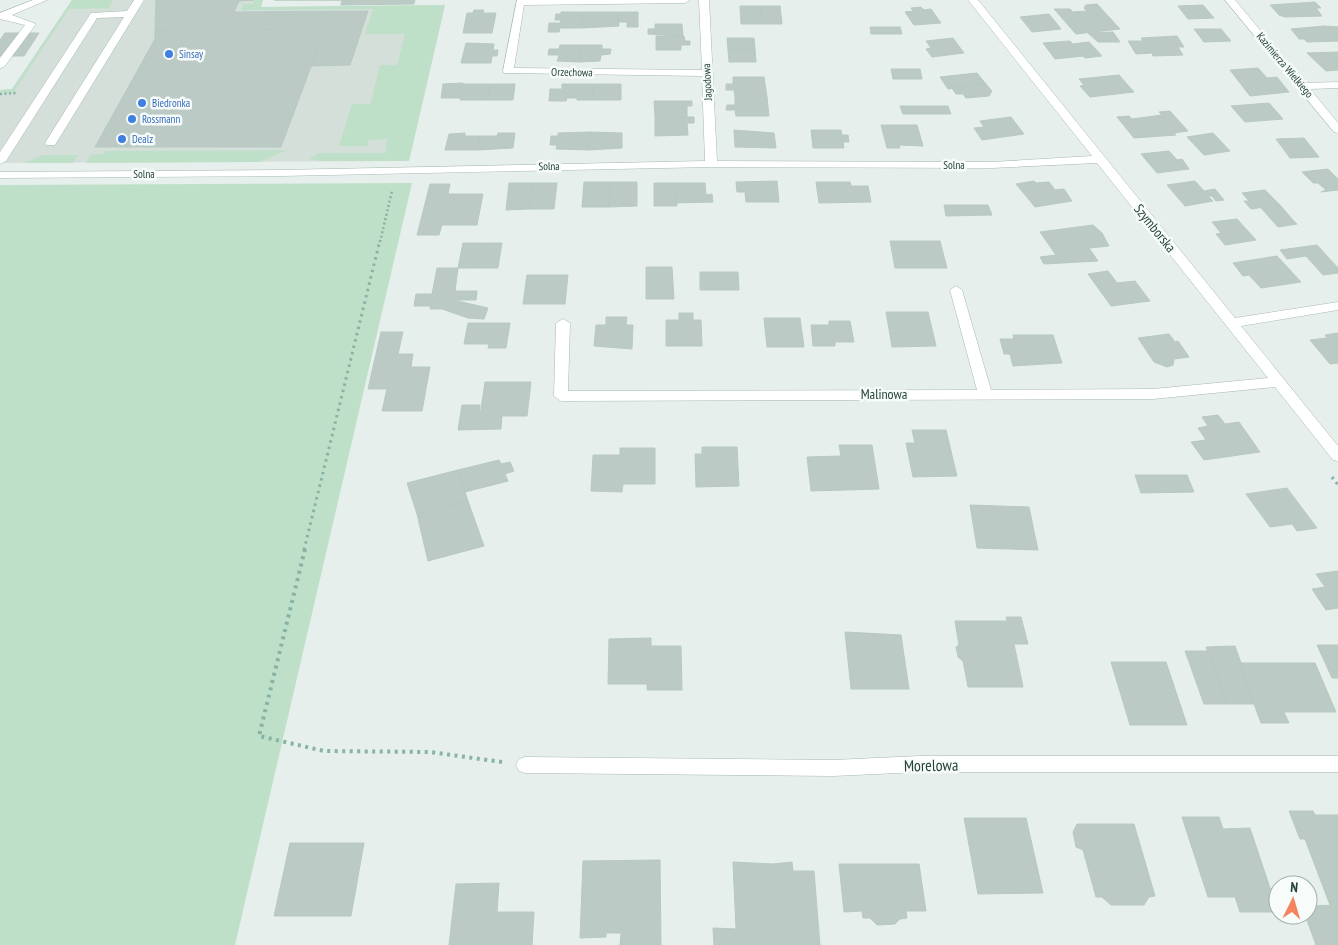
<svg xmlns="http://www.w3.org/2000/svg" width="1338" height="945" viewBox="0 0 1338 945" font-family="'PT Sans Narrow',sans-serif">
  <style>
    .built { fill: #d4dfda }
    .green { fill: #bfe0c8 }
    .building { fill: #bbcac4; stroke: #b8c9c2 }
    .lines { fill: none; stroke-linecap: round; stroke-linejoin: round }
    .minor-casing { stroke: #a8b8b2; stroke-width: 1 }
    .path-far2 { stroke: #86b3a5; stroke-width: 2.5; stroke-dasharray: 2 2.5; stroke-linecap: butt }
    .path-far1 { stroke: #86b3a5; stroke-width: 3; stroke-dasharray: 2.5 4; stroke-linecap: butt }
    .path { stroke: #86b3a5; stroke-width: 4; stroke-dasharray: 3 4.5; stroke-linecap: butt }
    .minor { fill: #fff; fill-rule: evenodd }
    .shop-dot { fill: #3f7fe0; stroke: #f7fbf9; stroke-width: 2 }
    .labels { text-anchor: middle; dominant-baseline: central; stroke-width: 5; stroke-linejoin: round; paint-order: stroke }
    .far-shop-label { font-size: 11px; fill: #366cbe; stroke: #f7fbf9; text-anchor: start }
    .far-street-label { font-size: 11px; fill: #24423a; stroke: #f7fbf9 }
    .street-label { font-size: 14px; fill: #24423a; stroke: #f7fbf9 }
    .near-street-label { font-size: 16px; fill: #24423a; stroke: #f7fbf9 }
  </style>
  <rect width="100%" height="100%" fill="#e6efeb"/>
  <!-- built -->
  <path class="built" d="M72,0H263L261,7L445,5L409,161L0,163V90L12,89Z"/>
  <!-- green -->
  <path class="green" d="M72,0H113L109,8H125L69,9L13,93H0L1,90L12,89Z
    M255,0H263L261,7L445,5L409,161H319L309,159L318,153H385L387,139L369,140L367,146H339L352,104H370L380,65H397L405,34H365L373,9L241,10L244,4H253Z
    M287,150L260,162L86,163L91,155L103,154L105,151Z
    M43,155H78L73,163H25Z
    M412,183L235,945H0V185Z"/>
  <!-- building -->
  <path class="building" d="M156,0H254L239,1L234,12L368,11L350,65L311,66L325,29L155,30Z
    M274,0H415L414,4L341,5L342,0Z
    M1315,2L1321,8H1316L1322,16L1285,17L1279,15L1270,5Z
    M1097,4L1120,29L1076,34L1054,9H1070L1073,12L1087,11L1084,8L1086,5Z
    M1203,5L1214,18L1188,19L1178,6Z
    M740,6H760L763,24H741Z
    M760,6H780L782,24H763Z
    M921,7L924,10L931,9L941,23L914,25L905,12L913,11L911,8Z
    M474,10H484L483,13H496L492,33H463L467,13H473Z
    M561,12H583L582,28H560L559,32H548L549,23H560L561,20H555L556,14H561Z
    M583,12H618L619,26L582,28Z
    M618,12H638V27H627V22H617Z
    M1049,14L1061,29L1032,32L1020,17Z
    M655,24H682L683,36L648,34V29H655Z
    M1324,26L1338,27V41L1307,42L1304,39H1299L1291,29Z
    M870,27H900L902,34H871Z
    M325,29L281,147H95L155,39V30Z
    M1194,29H1221L1231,41L1204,42Z
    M1113,32L1120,42H1098L1088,33Z
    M5,33H39L24,56H0V40Z
    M656,36H684L685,41H690V45H681V50H656Z
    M1177,36L1184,47H1178L1183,55L1153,56L1152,53L1136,54L1128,41H1143L1141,38Z
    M727,38H754L755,49L728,50Z
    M953,38L964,53L932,57L926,49L931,48L926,41Z
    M1070,41L1083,56L1055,59L1043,43Z
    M1089,42L1102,56L1085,58L1073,44Z
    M466,43L494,44L493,50H498L497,56H492L491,63H461Z
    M560,45H580L579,62L557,61L559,55H548L549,49H559Z
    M580,45H602V49H611L610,54L601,55L600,61L579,62Z
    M755,49L756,62H729L728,50Z
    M1338,52V70L1326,71L1307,53Z
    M1258,68L1267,78L1277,77L1289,92L1250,96L1230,70Z
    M891,69H920L922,79H893Z
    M977,73L985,83L948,89L940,77Z
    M1119,75L1134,92L1090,97L1080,86L1084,85L1079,79Z
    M733,77H764L767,97H735L734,90H726V84H733Z
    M463,83L460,98H441L443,84Z
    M985,83L992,91L989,96L966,98L963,94H956L952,88Z
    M463,84H490L487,100H460Z
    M490,84H515L513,100H487Z
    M562,84H593L592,100H577V98H567L566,101H549L550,89H562Z
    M593,84H621V100H592Z
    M735,97H767L769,116H736L735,110H726L727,105H735Z
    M654,101H692V106H687V117H655Z
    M1269,103L1283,119L1245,122L1231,106Z
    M900,106H948L951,114H903Z
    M1170,111L1188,131L1174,133L1176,135L1134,138L1117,117L1129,116L1132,119L1162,115L1159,112Z
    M655,117H694V123H687L688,135L655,136Z
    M1011,117L1024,134L982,140L974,128L984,127L980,121Z
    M881,125H917L923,146L899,145L900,148H887Z
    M734,130L774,133L776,148L735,147Z
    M811,130H841L842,135H848L849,142H843L844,148H813Z
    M590,132L589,150L556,149L557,145H550L551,136H558V133Z
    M590,132L622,133V148L589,150Z
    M465,133V136H480L478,150H445L449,134Z
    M498,133H515L513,148L478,150L480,136H497Z
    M1213,133L1230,151L1204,155L1187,137Z
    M1304,138L1319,157L1290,158L1276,139Z
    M1169,151L1177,160L1182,159L1189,169L1157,173L1141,154Z
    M1328,169L1338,179V190L1321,192L1326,190L1318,183H1313L1302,172Z
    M777,181L779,202H746L745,192H737L736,182Z
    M1034,181L1036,183L1049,182L1055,190L1064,189L1072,201L1035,207L1016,184Z
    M1195,181L1204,191L1215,189L1224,200L1216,201L1212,196H1208L1213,201L1185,206L1167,185Z
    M584,182H610L609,207H582Z
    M610,182H637V206L609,207Z
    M816,182H850L851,186H868L871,202L819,203Z
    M509,183H532L529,209L506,210Z
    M532,183H557L554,209H529Z
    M654,183H674L677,206H654Z
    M674,183H705L706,195L712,194L713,202L675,203Z
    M430,184H450L448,194H483L477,225H442L439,235H417Z
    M1265,190L1280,205L1251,209L1244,201H1249L1242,193Z
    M944,205H988L992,215L946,216Z
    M1280,205L1292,219L1297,224L1278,227L1261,208Z
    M1237,219L1256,240L1225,245L1216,234L1221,233L1212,222Z
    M1093,225L1102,233L1109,246L1089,248L1098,261L1044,264L1040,257L1056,255L1040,232Z
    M890,241H940L947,268H895Z
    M463,243H483L479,268H458Z
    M483,243H502L498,268H479Z
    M1317,245L1338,268V273L1323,275L1306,256L1287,259L1280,250Z
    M1277,256L1301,282L1261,288L1249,275L1243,276L1233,263Z
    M646,267H672L674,299H646Z
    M437,268H458L455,291H477L476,300H431V306H414L416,294H432Z
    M1108,271L1117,283L1135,281L1150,301L1111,306L1088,274Z
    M700,272H738L739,290H700Z
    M527,275H568L565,304H523Z
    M431,300H453L488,308L484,319L468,318L442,309H430Z
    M886,312H928L932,329H889Z
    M679,313H693V320H701L702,346H666V320H679Z
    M606,317H627L626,325H633L632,349L594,346L596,325H606Z
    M764,318H800L804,347H767Z
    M829,321H850L854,342H835V346H813L811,325H829Z
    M468,323H510L506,348H488L489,344H464Z
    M889,329H932L936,346L892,347Z
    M381,332H403L398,354H413L411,367H373Z
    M1338,333V363L1330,364L1310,340L1327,338L1325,335Z
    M1169,334L1175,342L1178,341L1189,357L1174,359L1173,365L1167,367L1154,362L1138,338Z
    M1013,335H1053L1062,363L1013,366L1010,354H1004L1000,339H1014Z
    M373,367H430L422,411H382L387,389H368Z
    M485,382H531L527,416H480Z
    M462,405H480L479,416H502L501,429L458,430Z
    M1218,415L1225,424L1239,422L1260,452L1204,460L1191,442L1206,440L1198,428L1208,426L1202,417Z
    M912,430H946L957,476L913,477L906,443H915Z
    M839,445H872L879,489L811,491L807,457L841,456Z
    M702,447H737L739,486L696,487L695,454H702Z
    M620,448H655V484H623L622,492L591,491L593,455H620Z
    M499,460L501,464L510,462L514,471L505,474L508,481L465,492L458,470Z
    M458,470L468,501L417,514L407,483Z
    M1135,475H1187L1194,492L1141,493Z
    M1287,488L1317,528L1297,531L1292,524L1270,527L1246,494Z
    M468,501L484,546L428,561L417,514Z
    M970,505L1029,507L1038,550L977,548Z
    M1338,571V608L1326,610L1312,589L1325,587L1316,574Z
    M1006,617H1021L1028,644H1014L1023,687H968L963,661L958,657L956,647L959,645L955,621H1007Z
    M845,632L901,635L909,689H851Z
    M651,638V646H681L682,690H647V684H608L609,639Z
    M1317,645H1338V678H1332Z
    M1235,646L1241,663H1239L1254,704H1227L1206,647Z
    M1185,651H1208L1227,704H1204Z
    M1111,662H1166L1187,725H1130Z
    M1239,663H1315L1336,712H1284L1289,723H1261Z
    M1289,811H1313L1315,815H1338V905H1330L1305,839H1300Z
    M1182,817H1219L1223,829L1250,828L1278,912H1240L1235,897H1208Z
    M964,818H1026L1043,893L978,894Z
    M1077,824H1134L1155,896L1149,897L1144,905H1111L1102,897H1096L1083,850L1076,847L1073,832Z
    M290,843H364L351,916H274Z
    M660,860L661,945H620L621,933H606V937L580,938L583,861Z
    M733,862L773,864L792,862L793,871H814L820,945H714L713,928L736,929Z
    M839,864H919L926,911H906L907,918L900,919L895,924L877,925L870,918H863L862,911L844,912Z
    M499,883L497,912H534L532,945H449L456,884Z
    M1338,905V945H1316L1305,915H1308V906Z"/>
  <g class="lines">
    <!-- minor casing -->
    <g class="minor-casing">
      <path id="minor" d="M33,0H47L12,15L36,24L4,67L0,68V58L25,25L0,19V13Z
        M134,0H144L55,145H47L45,143L124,17L97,18L6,161L0,164V152L91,13L127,11Z
        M517,0H690L685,3L524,5L514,68L702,70L699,0H709L717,161L992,162L1092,156L968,0H978L1235,318L1338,302V310L1241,326L1338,446V461L1333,460L1275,387L1153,399L561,401L554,396L556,323L563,319L570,323L568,391L977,390L950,290L956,286L962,290L991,390L1153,389L1268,378L1097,163L992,168L711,167L281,176L0,178V172L281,170L705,161L702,76L504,73L503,71Z
        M1225,0H1235L1304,83L1338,82V88L1310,89L1338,123V133L1334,132Z
        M920,756H1338V772H920L833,776L525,773L519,771L516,765L519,759L525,757L833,760Z"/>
    </g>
    <!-- path-far2 -->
    <path class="path-far2" d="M0,94L17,93
      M380,242L392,191"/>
    <!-- path-far1 -->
    <path class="path-far1" d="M1332,477L1338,485
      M304,550L380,240"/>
    <!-- path -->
    <path class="path" d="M305,549L259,736L324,751L430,752L502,762"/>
    <!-- minor -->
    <use href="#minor" class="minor"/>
  </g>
  <!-- markers -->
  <g class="shop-dot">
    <circle cx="169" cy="54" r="5"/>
    <circle cx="142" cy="103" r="5"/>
    <circle cx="132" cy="119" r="5"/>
    <circle cx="122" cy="139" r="5"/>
  </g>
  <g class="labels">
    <!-- far-shop labels -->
    <g class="far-shop-label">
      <text x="179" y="54">Sinsay</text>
      <text x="152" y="103">Biedronka</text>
      <text x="142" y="119">Rossmann</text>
      <text x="132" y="139">Dealz</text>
    </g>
    <!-- far-street labels -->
    <g class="far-street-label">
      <text transform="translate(1285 65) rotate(50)">Kazimierza Wielkiego</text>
      <text transform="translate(572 72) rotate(1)">Orzechowa</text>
      <text transform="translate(707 82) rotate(-93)">Jagodowa</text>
      <text x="954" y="165">Solna</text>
      <text transform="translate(549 166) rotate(-1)">Solna</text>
      <text x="144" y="174">Solna</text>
    </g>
    <!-- street labels -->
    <g class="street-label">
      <text transform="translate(1155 228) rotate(51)">Szymborska</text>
      <text x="884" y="394">Malinowa</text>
    </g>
    <!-- near-street labels -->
    <g class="near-street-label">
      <text transform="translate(931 765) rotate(-1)">Morelowa</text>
    </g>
  </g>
  <!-- north arrow -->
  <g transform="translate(1293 900) rotate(5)"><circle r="24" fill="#f7fbf9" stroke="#a3b1ad"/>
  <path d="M0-4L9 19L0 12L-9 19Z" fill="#f4845f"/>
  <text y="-8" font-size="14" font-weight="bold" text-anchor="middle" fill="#24423a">N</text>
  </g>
</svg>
